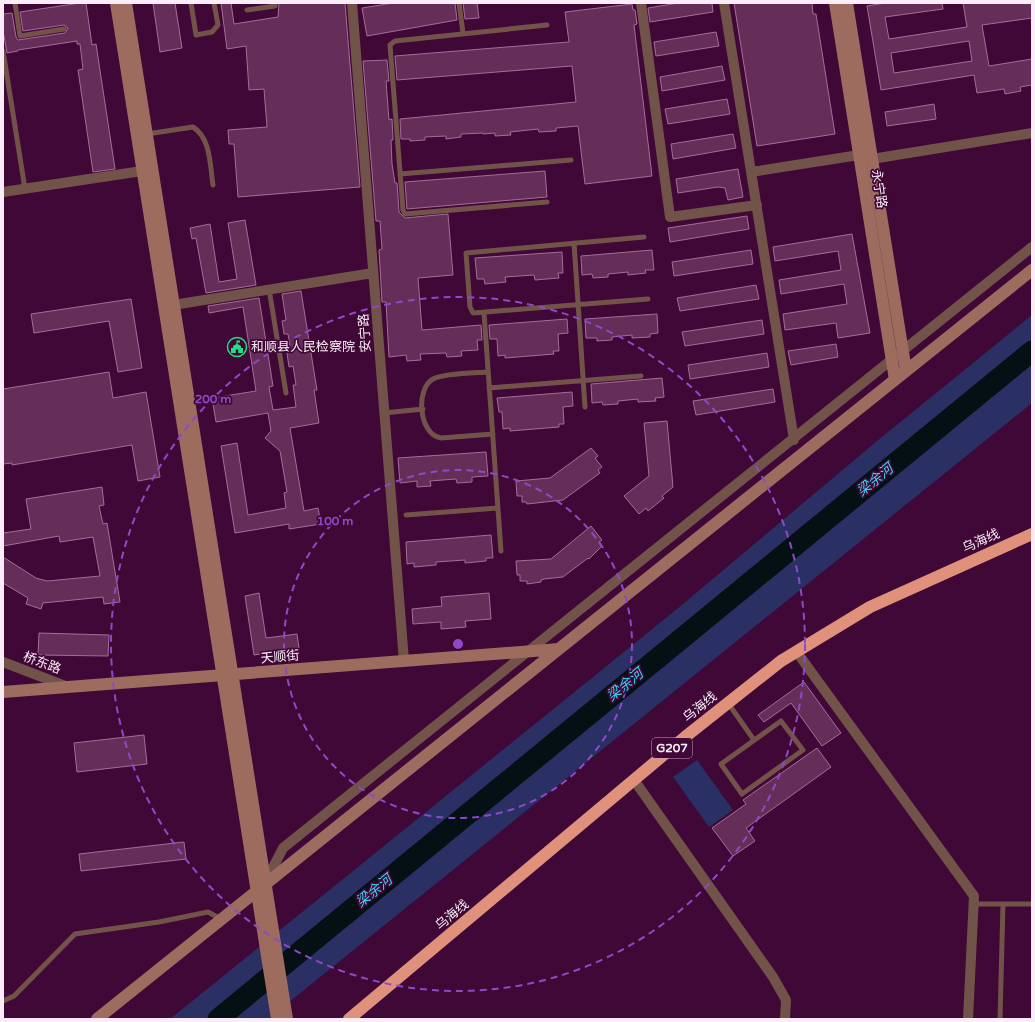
<svg xmlns="http://www.w3.org/2000/svg" width="1035" height="1022" viewBox="0 0 1035 1022" font-family="'Varela Round','Noto Sans SC',sans-serif">
  <style>
    .green { fill: #2a2f64 }
    .lines { fill: none; stroke-linecap: round; stroke-linejoin: round }
    .river { stroke: #041013; stroke-width: 21 }
    .building { fill: #652e59; stroke: #a86b9a; fill-rule: evenodd }
    .lane { stroke: #72534a; stroke-width: 5 }
    .street { stroke: #72534a; stroke-width: 10 }
    .secondary { stroke: #9e6c5f; stroke-width: 12 }
    .highway { stroke: #df917c; stroke-width: 12 }
    .ring { fill: none; stroke: #8e49c7; stroke-width: 2; stroke-dasharray: 7 5 }
    .labels { text-anchor: middle; dominant-baseline: central; stroke-width: 3.5; stroke-linejoin: round; paint-order: stroke }
    .shield { fill: #3f0836; stroke: #c3a8bd; stroke-width: 1 }
    .shield-label { font-size: 12px; font-weight: bold; fill: #fbedf7 }
    .street-label { font-size: 13px; fill: #fbedf7; stroke: #3f0836 }
    .poi-label { font-size: 13px; fill: #fbedf7; stroke: #3f0836; text-anchor: start }
    .water-label { font-size: 14px; font-style: italic; fill: #3cd4f5; stroke: #3f0836 }
    .centre { fill: #8e49c7; stroke: #3f0836; stroke-width: 2 }
    .ring-label { font-size: 12px; text-anchor: middle; font-weight: bold; fill: #8e49c7; stroke: #3f0836; stroke-width: 3.5; stroke-linejoin: round; paint-order: stroke }
  </style>
  <rect width="100%" height="100%" fill="#3f0836"/>
  <!-- green -->
  <path class="green" d="M1032,315V403L268,1019H170L677,609L877,441Z
    M697,760L733,810L709,827L673,777Z"/>
  <g class="lines">
    <!-- river -->
    <path class="river" d="M218,1019L1032,351"/>
  </g>
  <!-- building -->
  <path class="building" d="M80,3H86L92,45L96,44L115,169L93,172L78,70L83,69L80,44H77V41L18,50V51L7,53L3,31V14L12,13L16,37L18,40L65,33L68,28L64,25L23,31L20,12Z
    M153,3H175L182,48L160,52Z
    M221,3H231L234,24L278,17L279,3H345L360,187L238,197L234,144H229L228,130L267,127L264,89L249,90L246,46L227,49Z
    M393,3H455L457,20L367,36L362,8Z
    M463,3H477L479,18L465,19Z
    M678,3H712L713,12L650,22L648,8Z
    M734,3H812L813,14H816L835,134L757,146Z
    M885,3H942L943,9L885,17L889,39L967,27L963,3H1032V18L982,25L989,66L1032,59V85L1020,87L1021,91L1005,94L1004,89L977,93L974,75L881,90L867,6ZM969,41L972,61L894,73L891,53Z
    M632,4L633,10H635L637,24L634,25L652,176L585,184L578,126L556,128V131L539,132L538,129L510,132L511,135L495,136V133L483,134V133L461,134V137L446,139V136L425,137V140L410,141V139H401L400,119L576,102L572,66L397,80L395,56L569,42L565,12Z
    M716,32L719,46L656,56L654,42Z
    M387,60L389,81H386L389,120L392,119L393,140H391L392,164L395,183H397L399,212L405,218L448,214L453,275L418,278L422,330L481,325L482,340H477L478,350L461,351L462,356L447,357L446,353L420,354L421,360L407,361L406,355L389,357L386,302H382L379,250L382,249L380,221H376L363,61Z
    M722,66L725,80L662,91L660,77Z
    M727,99L730,114L668,124L665,109Z
    M934,104L936,119L887,126L885,112Z
    M733,134L736,148L673,159L671,144Z
    M738,169L743,197L728,200L725,188L718,187L678,193L676,179Z
    M545,171L547,197L407,209L405,182Z
    M747,216L749,229L670,242L668,228Z
    M245,220L256,285L206,293L196,238L192,239L190,228L210,224L219,282L237,279L228,223Z
    M852,234L870,333L838,338L836,323L785,330L783,314L847,304L844,284L781,294L779,280L841,270L838,251L775,261L773,247Z
    M652,250L654,270H645L646,273L628,275V272L608,274V277L593,278L592,274L582,275L581,256Z
    M751,250L753,264L674,276L672,262Z
    M562,252L563,273H558L559,278L535,280L534,275L505,277L506,282L485,284L484,279H477L475,258Z
    M756,285L759,299L680,311L677,298Z
    M301,291L317,390H314L319,423L290,428L304,511L318,508L321,524L289,529V524L235,533L221,446L237,443L248,515L286,508L284,493L287,492L280,451L265,438L271,431L268,413L216,422L212,398L256,391L243,307L209,313L208,306L259,298L273,386L269,387L273,410L296,407L293,385H296L293,366L289,367L287,353L291,352L288,334H284L282,321L286,320L282,294Z
    M131,299L142,368L118,372L109,321L34,333L31,314Z
    M657,314L658,333L650,334V337L632,338V335L612,337V340L597,341V338H586L585,319Z
    M567,319L568,333L558,334L559,351H553L554,354L505,358V355L498,356L497,339H490L489,325Z
    M762,320L764,334L685,346L682,332Z
    M836,344L838,357L791,365L788,351Z
    M767,353L769,367L690,379L688,365Z
    M109,372L113,398L146,392L160,477L138,481L132,445L12,465V463L3,464V389Z
    M662,378L664,397L655,398L656,401L638,402V399L618,401V404L603,405L602,402L592,403L591,384Z
    M773,389L775,402L696,415L693,401Z
    M572,392L573,406L563,407L564,424H559V427L510,431V428L503,429L502,412H499L497,398Z
    M667,421L673,487L662,496L664,498L648,511L646,508L639,514L624,496L649,476L644,423Z
    M591,448L598,456L595,458L602,467L598,470L600,473L563,500L527,504L526,502H522V496H517L516,481L550,478Z
    M486,452L488,476L472,477V482L457,483L456,479L430,481L431,486L417,487V481L400,483L398,458Z
    M102,487L104,505L99,506L103,524L107,523L120,602L104,604L103,597L43,603L41,609L26,604L28,598L3,583V557L36,578L47,581L100,576L93,537L60,542L59,536L3,546V533L31,529L26,499Z
    M591,526L602,540L599,542L602,546L589,559L588,558L563,577L544,579L541,580V582L527,584V581H520V575H517L516,561L551,559Z
    M491,535L493,558H486V561L465,563V560L436,562V565L414,567V563L407,564L406,542Z
    M259,593L266,638L297,634L299,648L254,655L245,596Z
    M489,593L491,619L465,621L466,627L441,629V622L413,624L412,609L442,606L441,597Z
    M39,633L109,635L108,656L38,655Z
    M804,682L841,733L822,746L791,703L764,722L758,715Z
    M144,735L147,764L77,772L74,743Z
    M817,748L831,767L746,828L755,841L733,856L712,828L746,804L743,800Z
    M184,842L186,859L81,871L79,854Z"/>
  <g class="lines">
    <!-- lane -->
    <path class="lane" d="M15,3L20,36L64,29
      M191,3L196,35L212,32L218,25L214,3
      M459,3L463,33
      M247,10L275,6V3
      M3,51L25,189
      M147,134L193,127C211,138 210,166 213,185
      M400,174L571,160
      M547,202L405,214L403,210L390,45L395,41L547,25
      M644,237L466,253L470,307L473,313L648,299
      M574,243L585,407
      M269,289L286,393
      M484,313L501,551
      M488,372C474,373 445,373 433,379C415,389 419,435 441,438L493,434
      M489,388L641,376
      M384,413L423,409
      M406,515L498,508
      M728,703L754,740
      M781,721L803,750L742,794L721,764Z
      M974,904H1032
      M3,1001L14,996L75,934L159,922L208,912L221,919
      M1000,1019L1003,904"/>
    <!-- street -->
    <path class="street" d="M352,3L404,661
      M641,3L670,217L757,205
      M724,3L794,440
      M872,159L1032,133
      M751,172L859,155
      M3,192L142,171
      M173,305L373,273
      M796,651L974,896L968,1019
      M3,662L68,687
      M634,780L773,977L786,1000L785,1019
      M265,883L283,848L1032,247"/>
    <!-- secondary -->
    <path class="secondary" d="M116,3L277,1019
      M126,3L287,1019
      M835,3L895,380
      M847,3L906,371
      M3,692L559,649
      M97,1019L1032,270"/>
    <!-- highway -->
    <path class="highway" d="M349,1019L685,737L781,661L870,607L1032,534"/>
  </g>
  <!-- distance rings -->
  <g class="ring">
    <circle cx="458" cy="644" r="174"/>
    <circle cx="458" cy="644" r="347"/>
  </g>
  <!-- icons -->
  <defs>
    <g id="civic-ring" transform="scale(1)"><circle r="9.5" fill="#3f0836" stroke="#2ad885" stroke-width="1.5"/><path d="M-.6-6.5H3V-4.5H.6V-3L4-1V1h2V6H-6V1h2V-1L-.6-3ZM-1.2 2.5V6h2.4V2.5Z" fill="#2ad885"/></g>
  </defs>
  <g fill-rule="evenodd">
    <use href="#civic-ring" x="237" y="347"/>
  </g>
  <g class="labels">
    <!-- shield labels -->
    <rect class="shield" x="652" y="738" width="40" height="20" rx="3"/>
    <g class="shield-label">
      <text x="672" y="748">G207</text>
    </g>
    <!-- street labels -->
    <g class="street-label">
      <text transform="translate(879 189) rotate(81)">永宁路</text>
      <text transform="translate(365 333) rotate(-94)">安宁路</text>
      <text transform="translate(981 541) rotate(-24)">乌海线</text>
      <text transform="translate(280 657) rotate(-5)">天顺街</text>
      <text transform="translate(42 663) rotate(21)">桥东路</text>
      <text transform="translate(700 707) rotate(-39)">乌海线</text>
      <text transform="translate(452 915) rotate(-40)">乌海线</text>
    </g>
    <!-- poi labels -->
    <g class="poi-label">
      <text x="251" y="347">和顺县人民检察院</text>
    </g>
    <!-- water labels -->
    <g class="water-label">
      <text transform="translate(875 480) rotate(-39)">梁余河</text>
      <text transform="translate(625 685) rotate(-39)">梁余河</text>
      <text transform="translate(374 891) rotate(-39)">梁余河</text>
    </g>
  </g>
  <circle cx="458" cy="644" r="6" class="centre"/>
  <g class="ring-label">
    <text x="213" y="403">200 m</text>
    <text x="335" y="525">100 m</text>
  </g>
  <!-- border -->
  <rect width="1035" height="1022" fill="none" stroke="#fbedf7" stroke-width="8"/>
</svg>
